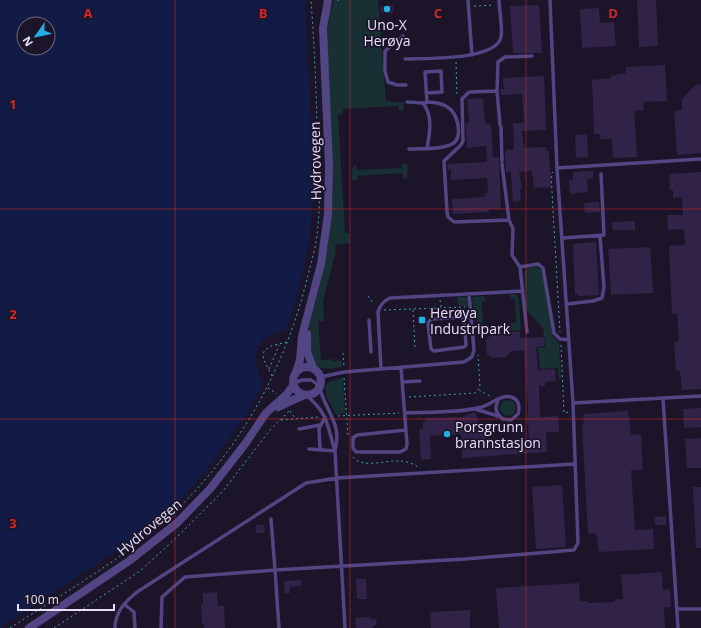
<svg xmlns="http://www.w3.org/2000/svg" width="701" height="628" viewBox="0 0 701 628" font-family="'Open Sans',sans-serif">
  <style>
    .green { fill: #182f33 }
    .water { fill: #121b45; fill-rule: evenodd }
    .building { fill: #312248 }
    .lines { fill: none; stroke-linecap: round; stroke-linejoin: round }
    .path { stroke: #40a2b0; stroke-width: 1; stroke-dasharray: 2 3; stroke-linecap: butt }
    .service { stroke: #524583; stroke-width: 3.5 }
    .tertiary { stroke: #524583; stroke-width: 8 }
    .grid { fill: none; stroke: #d62828; stroke-width: 1; stroke-opacity: 0.55 }
    .poi-dot { fill: #22afe5; stroke: #1c1429; stroke-width: 1.5 }
    .labels { text-anchor: middle; dominant-baseline: central; stroke-width: 3.5; stroke-linejoin: round; paint-order: stroke }
    .poi-label { font-size: 14px; fill: #e8e0fb; stroke: #1c1429; text-anchor: start }
    .street-label { font-size: 14px; fill: #e8e0fb; stroke: #1c1429 }
    .grid-label { font-size: 13px; text-anchor: middle; font-weight: bold; fill: #d62828; stroke: #1c1429; stroke-width: 3.5; stroke-linejoin: round; paint-order: stroke }
  </style>
  <rect width="100%" height="100%" fill="#1c1429"/>
  <!-- green -->
  <path class="green" d="M334,0H378L386,101L402,102L404,103L403,111H399L398,106L343,109V114L338,115L345,233H349L350,243L335,245L336,251L323,301L324,321H318L321,360L332,359V361H342V367C332,369 317,371 312,360C301,335 316,304 321,280C326,259 329,238 331,217C335,176 331,134 329,93C328,62 323,29 334,0Z
    M402,163L408,165L407,178H403V173L357,176V181L352,179V169L354,166L356,165L357,170L402,168Z
    M537,267L542,270L553,336L559,343L561,379H559L558,368L540,369L538,348L545,347L543,328L526,310L524,272L527,268Z
    M510,294H515L519,299L521,330L508,331L506,329L511,323H516L515,299H510Z
    M483,296L487,301H482L483,330L479,332C478,319 473,309 472,297Z
    M457,297H470L469,307L458,305Z
    M343,377L345,413L336,415L327,398L325,387L329,382Z
    M500 408a8 8 0 1 1 16 0a8 8 0 1 1-16 0Z"/>
  <!-- water -->
  <path class="water" d="M0,0H305L314,182L313,201L309,242L300,285L288,326L285,331C256,334 248,360 264,383L246,415L213,461L190,489L156,522L130,542L0,628ZM24,24H48V48H24Z"/>
  <!-- building -->
  <path class="building" d="M637,0H656L658,46L639,47Z
    M393,5V13H381L380,6Z
    M539,5L542,53H513L510,6Z
    M599,8L600,23L614,22L616,46L582,48L580,9Z
    M665,65L667,101L643,102L644,110L634,111L637,157L613,158L612,139H600V134H594L592,80L611,78V76L626,73V67Z
    M544,76L546,130L522,131L524,148L546,147V151H549L551,187L534,188L532,171L519,172L522,189H520L521,201L513,202L511,172H506L505,156L506,150L514,149L513,123H524L522,94L501,95L500,89H504L503,78Z
    M701,84V153L677,155L674,111L682,110V99L695,85Z
    M483,98L485,123L491,125L493,157H499L501,209H489V212L453,214L452,199L485,197V193H488L487,178L451,180V170H448L447,164L487,162L486,146L467,148L466,131V123H469L467,99Z
    M587,134L588,157L576,158L575,135Z
    M593,171V178L587,179L588,192L570,194L569,180H573V172Z
    M701,172V389L682,390L680,371H676L674,342L679,341L677,314H672L669,248V246L685,245L684,229L668,230L667,215H683L682,197L673,198V190H670L669,174Z
    M599,202L600,212L585,213L584,203Z
    M635,221V230H613L612,223L614,222Z
    M596,242L599,295L578,296V294H575L573,244Z
    M650,247L653,293L611,295L608,249Z
    M520,331V338L544,337V346L536,347L538,370L555,369L556,381L545,382V386H539L540,417L558,416L559,432H546L547,452L462,458L461,434L430,436L431,459L421,460L419,429H423V422H425V418L462,417L475,412L486,440L529,438L528,423L526,424L528,410L524,350L512,351L506,357L492,358L487,354L486,340L491,335Z
    M701,408V427L684,428L683,409Z
    M628,411L631,435L641,434L643,470H631L635,530L653,529L654,549L599,552L596,533L588,534L582,425H584L583,414Z
    M701,438V468H687L685,439Z
    M562,485L566,547L536,549L532,487Z
    M693,487H701V548H696Z
    M666,516V525H655V517Z
    M256,525H264L265,533H256Z
    M662,572L663,590L670,589L671,607H664L665,628H499L496,588L579,583L580,601H588V603L615,602V599H623L621,575Z
    M356,579H366L367,599H357Z
    M301,580V586L290,587V593H285L284,581Z
    M217,592L218,606H224L225,628H204V624H202L201,604H203V593Z
    M470,610V628H431L430,612Z
    M370,617V619H376L377,625H373V628H356L355,618Z"/>
  <g class="lines">
    <!-- path -->
    <path class="path" d="M337,0H340
      M474,6L494,5
      M456,62L457,97
      M553,172L551,174L560,332
      M368,296L374,304
      M440,300L441,307
      M384,310L465,307
      M413,310L415,349
      M561,345L564,413L569,412
      M343,353L344,367
      M269,369L279,345
      M272,376L263,358L264,351L271,346L287,342
      M344,378L348,437
      M268,388L277,394
      M479,390L490,396
      M409,397L475,393L480,387L478,355
      M290,411L295,418
      M338,416L399,413
      M281,420L319,417
      M353,457C362,469 386,460 399,461C406,461 414,464 420,468
      M10,628C61,595 114,564 160,525C234,461 284,373 307,279C310,267 314,254 316,242C322,203 319,164 317,125C316,83 314,42 311,0
      M54,628L140,571L178,536L223,491L270,430L290,410"/>
    <!-- service -->
    <path class="service" d="M468,0L472,55
      M550,0L557,168L573,403L701,396
      M403,36L385,51V71L388,82L397,85H406
      M405,59C424,58 496,61 501,37C503,27 499,11 499,0
      M497,91L469,92L462,99L463,141L461,145L444,161L447,212L448,217L454,222L509,220L513,229L512,255L520,267L527,332
      M426,93L442,92L441,71L425,72L427,102
      M407,102L423,103C433,116 430,132 427,148
      M500,125L497,91L498,62L505,57L532,56
      M501,127L502,161
      M409,149C422,148 441,150 452,144C463,139 458,118 452,111C445,103 432,101 423,103
      M502,164L509,220
      M557,168L701,159
      M563,238L604,235L601,174
      M520,267L538,264L543,268L554,333L560,339L569,340
      M567,304L593,301L602,298L604,287L600,236
      M464,317L466,345L464,347L434,351L431,349L428,323L431,319L472,317
      M369,320L371,352
      M401,367L407,444L406,449L400,452H356L353,448V438L357,435L406,430
      M381,369L378,312C380,305 383,301 390,298L522,291
      M321,377L344,372L464,362L472,357L474,350L469,294
      M402,382L420,381
      M294,383L302,380H311C320,384 320,392 324,400C332,418 341,430 335,450
      M306,395C329,414 327,426 335,451L345,628
      M663,398L678,628
      M475,409L498,416
      M405,413C430,412 458,413 482,407C491,404 502,394 511,397C519,399 520,407 518,414L511,420L503,419C496,414 494,408 498,401
      M325,417L319,429L320,448L323,450L335,451
      M299,429L320,425
      M309,449L321,450
      M124,604L134,612L135,628
      M677,609H701
      M115,628C115,612 125,602 137,592L306,483L337,478L575,464
      M161,628L162,597L185,577L275,570L271,519
      M279,628L275,570L465,559L574,550L578,543L573,403"/>
    <!-- tertiary -->
    <path class="tertiary" d="M307,334V351L313,368
      M293 381a14 14 0 1 1 28 0a14 14 0 1 1-28 0Z
      M296,372L300,360L302,336L321,264L328,214L329,166L323,28L328,0
      M278,407L304,395
      M29,628L129,561L177,523L210,489L245,444L266,413L287,394L294,384"/>
  </g>
  <!-- grid -->
  <path class="grid" d="M175,0V628M350,0V628M526,0V628M0,209H701M0,419H701"/>
  <!-- markers -->
  <g class="poi-dot">
    <circle cx="387" cy="9" r="4"/>
    <rect x="418" y="316" width="8" height="8" rx="2"/>
    <circle cx="447" cy="434" r="4"/>
  </g>
  <g class="labels">
    <!-- poi labels -->
    <g class="poi-label">
      <text x="387" y="24" text-anchor="middle">Uno-X<tspan x="387" dy="16">Herøya</tspan></text>
      <text x="430" y="312">Herøya<tspan x="430" dy="16">Industripark</tspan></text>
      <text x="455" y="426">Porsgrunn<tspan x="455" dy="16">brannstasjon</tspan></text>
    </g>
    <!-- street labels -->
    <g class="street-label">
      <text transform="translate(315 161) rotate(-91)">Hydrovegen</text>
      <text transform="translate(149 527) rotate(-40)">Hydrovegen</text>
    </g>
  </g>
  <g class="grid-label">
    <text x="88" y="18">A</text>
    <text x="263" y="18">B</text>
    <text x="438" y="18">C</text>
    <text x="613" y="18">D</text>
    <text x="13" y="109">1</text>
    <text x="13" y="319">2</text>
    <text x="13" y="528">3</text>
  </g>
  <!-- north arrow -->
  <g transform="translate(36 36) rotate(237)"><circle r="19" fill="#1c1429" stroke="#6e667d"/>
  <path d="M0-3L7 15L0 10L-7 15Z" fill="#22afe5"/>
  <text y="-6" font-size="11" font-weight="bold" text-anchor="middle" fill="#e8e0fb">N</text>
  </g>
  <!-- scale -->
  <path d="M18 604v6h96v-6" fill="none" stroke="#e8e0fb" stroke-width="2"/>
  <text x="24" y="604" font-size="12" fill="#e8e0fb" stroke="#1c1429" stroke-width="3" paint-order="stroke">100 m</text>
</svg>
